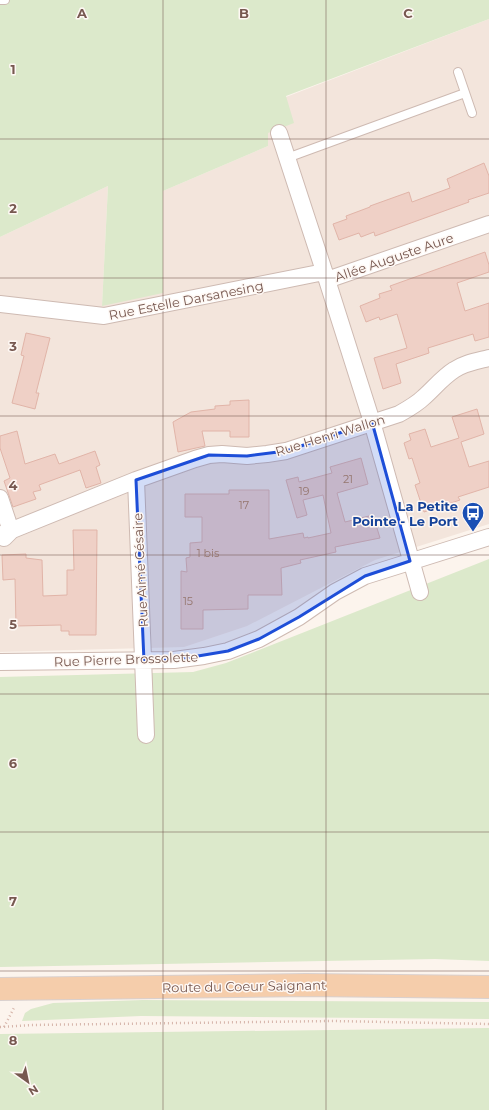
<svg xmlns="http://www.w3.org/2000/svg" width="489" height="1110" viewBox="0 0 489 1110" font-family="Montserrat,sans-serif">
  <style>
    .residential { fill: #f3e5dc }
    .green { fill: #dce9cb }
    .building { fill: #efd0c6; stroke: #e1b4a8 }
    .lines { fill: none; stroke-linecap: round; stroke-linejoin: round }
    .service-casing { stroke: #cebab2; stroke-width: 10 }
    .minor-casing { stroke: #cebab2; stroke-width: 18 }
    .primary-casing { stroke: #d9d0ce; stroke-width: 24 }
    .path { stroke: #d5b3a8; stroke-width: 2.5; stroke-dasharray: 1 3; stroke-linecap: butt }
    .service { stroke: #fff; stroke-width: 8 }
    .minor { stroke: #fff; stroke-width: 16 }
    .primary { stroke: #f5cdab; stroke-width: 22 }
    .marked { fill: #1d4ed8; fill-opacity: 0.2; stroke: #1d4ed8; stroke-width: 3; stroke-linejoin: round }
    .grid { fill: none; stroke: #775850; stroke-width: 1; stroke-opacity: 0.55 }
    .labels { text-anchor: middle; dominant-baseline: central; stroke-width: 3; stroke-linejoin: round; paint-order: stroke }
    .number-label { font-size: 11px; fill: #95766e }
    .street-label { font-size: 13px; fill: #775850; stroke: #fef8f4 }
    .transit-label { font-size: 13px; font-weight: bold; fill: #164399; stroke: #fef8f4; text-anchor: end }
    .grid-label { font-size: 13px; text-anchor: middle; font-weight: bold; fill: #775850; stroke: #fef8f4; stroke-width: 3; stroke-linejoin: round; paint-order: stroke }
  </style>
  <rect width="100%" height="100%" fill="#fcf4ed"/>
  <!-- residential -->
  <path class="residential" d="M489,19V524L375,560L247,626L184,647L0,652V237L108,186L102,306L163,191L268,146V133L286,97Z"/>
  <!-- green -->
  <path class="green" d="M0,0H489V19L286,96L294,123L268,133V146L163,191V293L102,306L108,186L0,237Z
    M489,559V961L435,959L0,967V677L193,672L226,663Z
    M143,1000L489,1002V1019L141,1016L22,1021L25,1013L31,1009L53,1003Z
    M489,1028V1110H0V1034Z"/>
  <!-- building -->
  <path class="building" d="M484,163L489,176V193L468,200L469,202L375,236L374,232L361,237L359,233L339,240L333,224L347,219L346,216L370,207V206L409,192L412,202L450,188L447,179Z
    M485,252L489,265V272L457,283L465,311L489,303V337L475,341L473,334L428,348L429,353L396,364L401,383L383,389L374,358L407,348L397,314L380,320L379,317L366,322L360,306L380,298L379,294L392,290L390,286Z
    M26,333L50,338L36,393H39L35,409L12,403L24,356L21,355Z
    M249,400V437H230V431H202L205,446L178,452L173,422L191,412L215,409V406L230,405V401Z
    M477,409L484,434L461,442L469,467L489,461V487L458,497L460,500L424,512L415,485L420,483L412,458L409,459L404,443L411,440L409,434L425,429L431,447L459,438L452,417Z
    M17,431L25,464L55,454L59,464L95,451L100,465L96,467L101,483L86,488L80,470L39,485L41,490L33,492L36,499L13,507L4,481L10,478L0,448V436Z
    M361,458L368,484L337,493L345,522L373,515L380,538L335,547L336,552L300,560L301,563L281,568L282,595H248V609L203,610V629H181V571L187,572L186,558L190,557V543L202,542V517H185V494H229V490H269V539L303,533L304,538L308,537V538L331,533L323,495L303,500L307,515L297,518L286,480L298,477L299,482L332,473L330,467Z
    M73,530H97L96,635H69V631H61V625L16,626L15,579L3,580L2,555L26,554V558L42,560L43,596L67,595V570H74Z"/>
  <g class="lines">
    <!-- service casing -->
    <g class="service-casing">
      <path id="service" d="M0,0H5
        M458,72L472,113
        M287,158L465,93"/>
    </g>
    <!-- minor casing -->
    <g class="minor-casing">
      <path id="minor" d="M279,133L327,280L372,422L420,592
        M327,280L489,224
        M0,304L104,316L324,272
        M136,480L146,735
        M0,498L11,531L4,538
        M0,535L136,480L195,459L209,455L222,454L247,456L267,454L286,451L399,414C408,409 417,404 424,397C434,388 443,377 454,370C464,363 477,361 489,358
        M0,662L174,660L204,656L228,651L259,639L299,617L335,592L365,576L489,537"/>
    </g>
    <!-- primary casing -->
    <g class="primary-casing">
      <path id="primary" d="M0,989L306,985L489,987"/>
    </g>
    <!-- path -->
    <path class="path" d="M0,1027L31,1025L333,1021L489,1024
      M4,1027L15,1006"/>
    <!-- service -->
    <use href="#service" class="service"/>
    <!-- minor -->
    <use href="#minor" class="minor"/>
    <!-- primary -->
    <use href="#primary" class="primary"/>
  </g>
  <!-- marked area -->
  <path class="marked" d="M372,422L410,561L365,576L299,617L259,639L228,651L174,660L144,661L136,480L209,455L247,456L286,451Z"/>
  <!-- grid -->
  <path class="grid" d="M163,0V1110M326,0V1110M0,139H489M0,278H489M0,416H489M0,555H489M0,694H489M0,832H489M0,971H489"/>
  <!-- icons -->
  <defs>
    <g id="bus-pin" transform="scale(1.15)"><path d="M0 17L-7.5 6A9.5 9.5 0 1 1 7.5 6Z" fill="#1a4fb4" stroke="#fef8f4"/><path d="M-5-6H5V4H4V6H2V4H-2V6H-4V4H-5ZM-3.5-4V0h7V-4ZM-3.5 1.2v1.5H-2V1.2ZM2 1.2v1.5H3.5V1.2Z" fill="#fff"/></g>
  </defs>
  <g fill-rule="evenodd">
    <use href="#bus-pin" x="473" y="513"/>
  </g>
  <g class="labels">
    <!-- number labels -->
    <g class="number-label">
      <text x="348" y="479">21</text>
      <text x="304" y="491">19</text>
      <text x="244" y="505">17</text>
      <text x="208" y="553">1 bis</text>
      <text x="188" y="601">15</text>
    </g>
    <!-- street labels -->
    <g class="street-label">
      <text transform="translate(394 257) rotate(-19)">Allée Auguste Aure</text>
      <text transform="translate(186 300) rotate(-11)">Rue Estelle Darsanesing</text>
      <text transform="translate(330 435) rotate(-17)">Rue Henri Wallon</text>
      <text transform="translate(140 570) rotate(-93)">Rue Aimé Césaire</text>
      <text transform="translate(126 659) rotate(-2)">Rue Pierre Brossolette</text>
      <text transform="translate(244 986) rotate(-1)">Route du Coeur Saignant</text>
    </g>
    <!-- transit labels -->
    <g class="transit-label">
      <text x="458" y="506">La Petite<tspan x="458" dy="15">Pointe - Le Port</tspan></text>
    </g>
  </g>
  <g class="grid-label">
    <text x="82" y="18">A</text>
    <text x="244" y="18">B</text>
    <text x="408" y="18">C</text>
    <text x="13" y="74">1</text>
    <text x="13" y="213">2</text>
    <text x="13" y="351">3</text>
    <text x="13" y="490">4</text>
    <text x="13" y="629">5</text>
    <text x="13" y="768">6</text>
    <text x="13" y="906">7</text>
    <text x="13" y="1045">8</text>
  </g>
  <!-- north arrow -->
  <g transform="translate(28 1082) rotate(147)" stroke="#fef8f4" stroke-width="3" paint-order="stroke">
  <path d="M0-3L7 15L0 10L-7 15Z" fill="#775850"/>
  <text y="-6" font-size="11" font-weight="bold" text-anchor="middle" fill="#775850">N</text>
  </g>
</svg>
